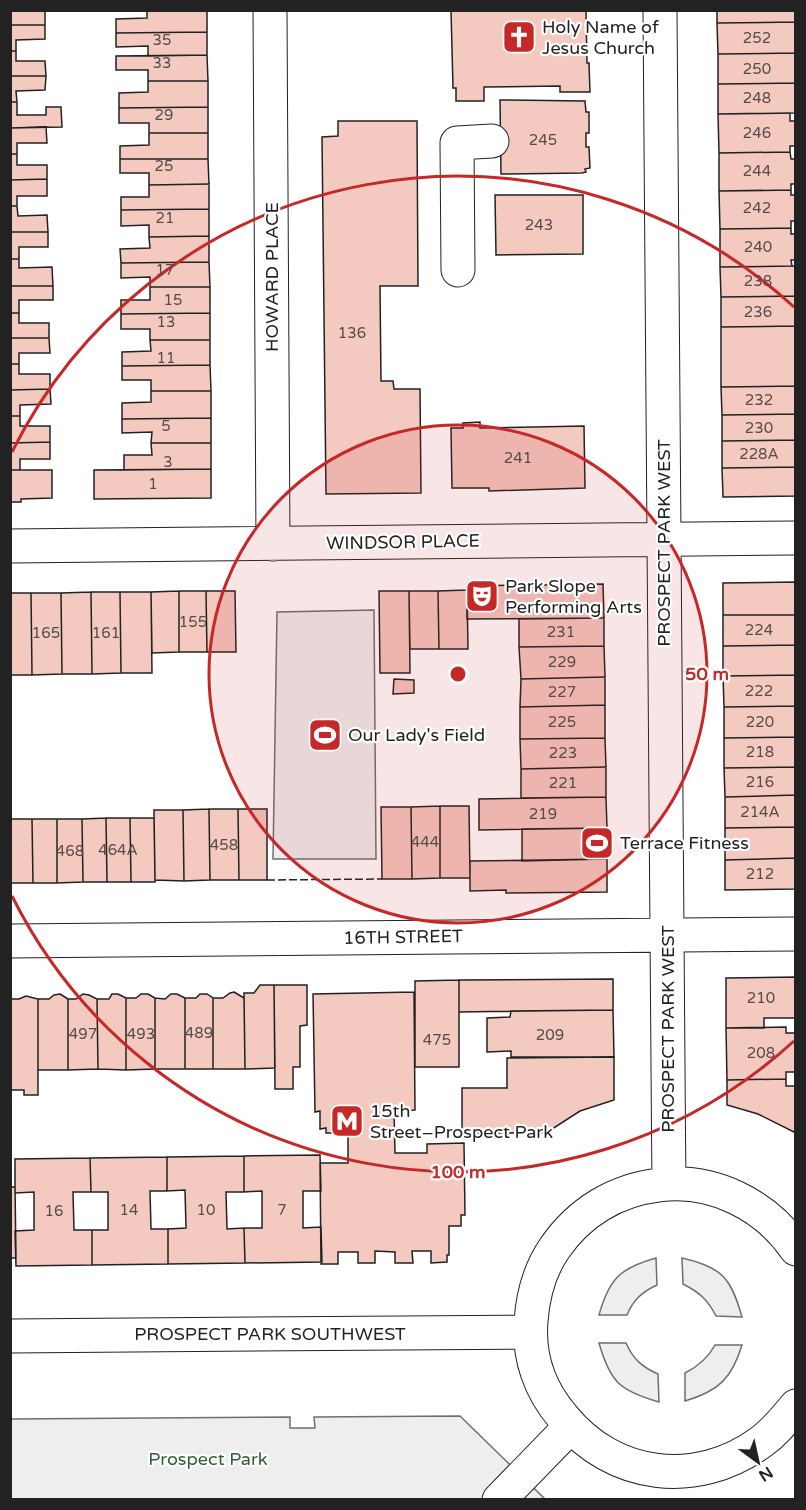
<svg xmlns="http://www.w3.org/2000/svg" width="806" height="1510" viewBox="0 0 806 1510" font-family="'Varela Round',sans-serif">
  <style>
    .green { fill: #eee; stroke: #6f6f6f; stroke-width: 1.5 }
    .building { fill: #f3c9c0; stroke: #222; stroke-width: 1.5 }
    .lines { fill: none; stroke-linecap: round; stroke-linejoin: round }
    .minor-casing { stroke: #222; stroke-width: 35 }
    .minor { stroke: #fff; stroke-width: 33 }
    .fence { stroke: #222; stroke-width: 1.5; stroke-dasharray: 8 3; stroke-linecap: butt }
    .ring { fill: none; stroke: #c62828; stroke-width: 3 }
    .labels { text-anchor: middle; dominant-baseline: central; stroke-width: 4.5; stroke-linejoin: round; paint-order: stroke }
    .number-label { font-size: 15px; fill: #564c4a }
    .poi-label { font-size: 18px; fill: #222; stroke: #fff; text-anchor: start }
    .street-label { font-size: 18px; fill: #222; stroke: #fff }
    .park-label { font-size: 18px; fill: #2f5e38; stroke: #fff }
    .centre { fill: #c62828; stroke: #fff; stroke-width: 3 }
    .ring-label { font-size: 18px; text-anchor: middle; font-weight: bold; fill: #c62828; stroke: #fff; stroke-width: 4.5; stroke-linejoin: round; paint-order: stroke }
  </style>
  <rect width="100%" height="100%" fill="#fff"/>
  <!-- green -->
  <path class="green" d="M374,610L376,859H273L277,612Z
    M656,1258L657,1285C642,1292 633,1300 627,1315H599C609,1279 620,1268 656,1258Z
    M682,1258C722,1267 731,1278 742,1317L716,1316C708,1300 699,1292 683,1284Z
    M599,1343H626C633,1359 642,1367 658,1374L659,1402C620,1391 610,1382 599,1343Z
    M715,1345H742C732,1378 719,1391 685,1401V1373C699,1366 708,1358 715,1345Z
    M460,1416L545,1499H11L10,1419L290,1417V1428H315L314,1417Z"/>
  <!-- building -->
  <path class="building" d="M10,10L45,11V25H10Z
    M147,10H207V32L116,33V19L147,18Z
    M451,10H586L587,63H589L590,92H560V86L484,87V101H456V88H453Z
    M717,10H796V22L717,23Z
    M796,22V53L718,54L717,23Z
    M10,25H45V39L16,40V51H10Z
    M207,32V55L148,56V46L116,47V33Z
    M10,51H16V61H45L46,76H10Z
    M796,53V83L718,84V54Z
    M207,55L208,81H148V70H116V56Z
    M10,76H46L45,90L16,91L17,102H10Z
    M148,81H208V107L119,108V93L148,92Z
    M796,83V113L718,114V84Z
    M500,100L585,101L586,112H589V133H586V147H589L590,168L585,169L586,172L582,173L501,174Z
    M10,102H17V115H46V107H61L62,127L10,128Z
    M208,107V133H149V123H119V108Z
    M790,113V121H796V146H790V152L719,153L718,114Z
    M338,121H417L418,286H380L381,381H393L394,389H420L421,493L326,494L322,137L338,136Z
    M46,127L47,143H17V154H10V128Z
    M149,133H208V159H120V146L149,145Z
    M790,152L791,159H796V184H791V190L719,191V153Z
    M10,154H17V165H47V179L10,180Z
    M120,159H208L209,184L149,185V173H120Z
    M47,179V196H17V206H10V180Z
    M209,184V209L121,210V197H149V185Z
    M791,190V195H796V221H791V228L720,229L719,191Z
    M495,195H583V254L496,255Z
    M10,206H17L18,216L47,215L48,232H10Z
    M209,209V236L149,237V225L121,226V210Z
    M791,228V234H796V260H791L792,266L720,267V229Z
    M10,232H48V247H19V259H10Z
    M209,236V262L121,263L120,249L150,248L149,237Z
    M10,259H19V268L52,267L53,286H10Z
    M209,262L210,287H150V277L121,278V263Z
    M792,266H796V296L721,297L720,267Z
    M10,286H53V300H19V313H10Z
    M150,287H210V313L121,314V300H150Z
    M796,296V326L721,327V297Z
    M10,313H19V323H49V338H10Z
    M210,313V340H150V329H121V314Z
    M796,326V386L721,387V327Z
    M10,338H49L50,353H19V364H10Z
    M150,340H210V365L122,366V352L151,351Z
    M10,364H19V374H50V389L10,390Z
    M210,365L211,391H151V380H122V366Z
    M796,386V414L722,415L721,387Z
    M50,389L51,404L20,405V416H10V390Z
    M151,391H211V418L122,419V403L151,402Z
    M796,414V440L722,441V415Z
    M10,416H20V426H50V442L10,443Z
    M211,418V443H151L152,432L122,433V419Z
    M480,422V428L584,426L585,488L489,491V488H452L451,428H463V423Z
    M796,440V467L722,468V441Z
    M50,442V459H20V470H10V443Z
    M151,443H211V469L124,470V455H152Z
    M796,467V496L723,497L722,468Z
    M211,469V498L94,499V470Z
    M10,470H52V498L21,499V502H10Z
    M796,582V615H723V583Z
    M603,584L604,618L467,619V586Z
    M467,590L468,649H439L438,591Z
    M179,591H206L207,652H179Z
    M179,591V652L152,653L151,592Z
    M206,591H235L236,652H207Z
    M379,591H409L410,673H380Z
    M409,591H438L439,649H410Z
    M91,592H120L121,673L92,674Z
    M91,592L92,674H62L61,593Z
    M120,592H151L152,673H121Z
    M10,593H31L32,675H10Z
    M31,593H61L62,674L32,675Z
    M723,615H796V645L723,646Z
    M604,618V646L519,647V619Z
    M796,645V675L723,676V646Z
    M604,646L605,677L521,679L519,647Z
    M796,675V706L724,707L723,676Z
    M605,677V705L520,707L521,679Z
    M394,679L414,680V693L393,694Z
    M605,705V738L520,739V707Z
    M796,706V737L724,738V707Z
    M796,737V767L724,768V738Z
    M605,738L606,767L521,769L520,739Z
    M606,767V797L521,798V769Z
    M796,767V795L725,797L724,768Z
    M796,795V827L725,828V797Z
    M606,797L607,828L479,830V799Z
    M440,806H469L470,878H440Z
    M440,806V878L412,879L411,807Z
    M381,807H411L412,879H382Z
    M209,809H238L239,880H210Z
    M209,809L210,880L184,881L183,810Z
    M238,809H267V880H239Z
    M154,810H183L184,881L155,880Z
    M106,818H130L131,882H107Z
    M106,818L107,882H83L82,819Z
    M130,818H154L155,882H131Z
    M10,819H32L33,883H10Z
    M32,819H57V883H33Z
    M57,819H82L83,882L57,883Z
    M796,827V858L725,860V828Z
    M607,828V859L522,861V829Z
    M796,858V889L725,890V860Z
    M607,859V892L506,893V890L470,891V861Z
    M796,977V1018H764V1028H726V978Z
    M613,979V1010L459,1012V980Z
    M459,980V1067H415V981Z
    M260,985H274L275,1068L245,1069L244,993H254Z
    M274,985H307V1025L300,1026V1067H293V1089H275Z
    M234,992L244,998L245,1069H213V998H223L230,993Z
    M414,992L415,1110L394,1111L395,1153H427V1144L464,1143L465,1215H461V1226H449V1255H447V1262L431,1263V1251H412L413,1263H395V1252L375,1251V1263H358V1252H338V1264H321L320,1163H348V1133H326V1128L320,1129V1111L315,1112L313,994Z
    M60,994L68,999V1070H38V999H49L54,995Z
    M83,994L89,995L97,999L98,1069L68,1070V999H76Z
    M112,994H118L126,998V1070L98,1069L97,999H109Z
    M141,994H148L155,998V1069L126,1070V998H136Z
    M171,994H177L185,998V1069H155V998L165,999Z
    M200,994H207L213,998V1069H185V998H196Z
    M26,996L38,999V1095H24V1090H10V999H19Z
    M613,1010L614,1057H511V1051L487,1052V1018L510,1017L511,1011Z
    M786,1027V1033H796V1072H786V1079L727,1080L726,1028Z
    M614,1057V1100L580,1111L546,1133H462V1088H507V1058Z
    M786,1079V1086H796V1133L758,1114L727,1105V1080Z
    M320,1155L321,1191H303V1228L321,1227L322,1262L245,1263L244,1228H262V1191L244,1192V1156Z
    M244,1156V1192H226L227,1229L244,1228L245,1263L168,1264V1229L186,1228L185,1190L167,1191V1157Z
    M167,1157V1191H150L151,1229H168V1264L92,1265V1230H108V1192H91L90,1158Z
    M90,1158L91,1192H73L74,1230H92V1265L16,1266L15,1231L34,1230V1192L15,1193V1159Z
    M10,1187H15L16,1258H10Z"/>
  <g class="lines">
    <!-- minor casing -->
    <g class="minor-casing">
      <path id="minor" d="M270,10L273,544
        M660,10C666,402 665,793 669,1184
        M458,270L457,143L492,141
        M10,546L796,538
        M10,941L796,934
        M796,1249C766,1205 713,1178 659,1185C616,1190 579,1212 554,1249C539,1271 533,1294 531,1321C528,1357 540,1390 563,1417C613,1479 697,1489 761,1442C775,1432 785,1419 796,1406
        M10,1336L530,1332
        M499,1500L570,1427"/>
    </g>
    <!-- minor -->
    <use href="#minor" class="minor"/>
    <!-- fence -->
    <path class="fence" d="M267,880L382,879"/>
  </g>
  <!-- distance rings -->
  <circle cx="458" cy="674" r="249" fill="#c62828" fill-opacity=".12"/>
  <g class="ring">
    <circle cx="458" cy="674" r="249"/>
    <path d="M794 1041A498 498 0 0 1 12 896M12 452A498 498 0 0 1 794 307"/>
  </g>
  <!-- icons -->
  <defs>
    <g id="church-square" transform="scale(1.725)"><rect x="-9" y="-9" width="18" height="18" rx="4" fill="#c62828" stroke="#fff"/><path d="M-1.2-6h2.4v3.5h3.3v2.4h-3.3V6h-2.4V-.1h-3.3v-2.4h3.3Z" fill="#fff"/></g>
    <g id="theatre-square" transform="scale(1.725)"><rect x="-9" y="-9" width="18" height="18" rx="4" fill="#c62828" stroke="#fff"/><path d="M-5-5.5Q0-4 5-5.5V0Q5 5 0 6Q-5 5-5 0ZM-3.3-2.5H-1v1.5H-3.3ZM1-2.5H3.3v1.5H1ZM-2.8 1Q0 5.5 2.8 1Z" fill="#fff"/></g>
    <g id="stadium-square" transform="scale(1.725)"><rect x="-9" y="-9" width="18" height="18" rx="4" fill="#c62828" stroke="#fff"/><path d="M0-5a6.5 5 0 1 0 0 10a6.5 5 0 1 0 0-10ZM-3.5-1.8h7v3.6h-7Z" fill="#fff"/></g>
    <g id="metro-square" transform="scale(1.725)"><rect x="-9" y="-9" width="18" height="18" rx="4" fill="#c62828" stroke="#fff"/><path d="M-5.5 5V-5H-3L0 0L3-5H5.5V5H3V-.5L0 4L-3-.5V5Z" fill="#fff"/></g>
  </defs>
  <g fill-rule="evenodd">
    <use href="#church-square" x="519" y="37"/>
    <use href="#theatre-square" x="482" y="596"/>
    <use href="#stadium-square" x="325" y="735"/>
    <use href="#stadium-square" x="597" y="843"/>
    <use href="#metro-square" x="347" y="1121"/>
  </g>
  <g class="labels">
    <!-- number labels -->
    <g class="number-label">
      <text x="757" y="38">252</text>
      <text x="162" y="40">35</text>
      <text x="162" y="63">33</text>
      <text x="757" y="69">250</text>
      <text x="757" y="98">248</text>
      <text x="164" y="115">29</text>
      <text x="757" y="133">246</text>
      <text x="543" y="140">245</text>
      <text x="164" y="166">25</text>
      <text x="757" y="171">244</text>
      <text x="757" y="208">242</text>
      <text x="165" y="218">21</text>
      <text x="539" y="225">243</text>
      <text x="758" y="247">240</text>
      <text x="165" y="270">17</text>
      <text x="758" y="281">238</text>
      <text x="173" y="300">15</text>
      <text x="758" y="312">236</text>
      <text x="166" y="322">13</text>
      <text x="352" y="333">136</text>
      <text x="166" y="358">11</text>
      <text x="759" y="400">232</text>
      <text x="166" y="426">5</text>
      <text x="759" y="428">230</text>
      <text x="759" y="454">228A</text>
      <text x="518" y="458">241</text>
      <text x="168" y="462">3</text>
      <text x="153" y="484">1</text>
      <text x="193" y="622">155</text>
      <text x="759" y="630">224</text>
      <text x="561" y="632">231</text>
      <text x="46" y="633">165</text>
      <text x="106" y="633">161</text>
      <text x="562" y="662">229</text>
      <text x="759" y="691">222</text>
      <text x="562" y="692">227</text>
      <text x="562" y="722">225</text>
      <text x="760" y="722">220</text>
      <text x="760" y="752">218</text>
      <text x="563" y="753">223</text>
      <text x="760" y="782">216</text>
      <text x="563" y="783">221</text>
      <text x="760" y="812">214A</text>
      <text x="543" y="814">219</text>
      <text x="425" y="842">444</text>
      <text x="224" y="845">458</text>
      <text x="118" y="850">464A</text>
      <text x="70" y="851">468</text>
      <text x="760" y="874">212</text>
      <text x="761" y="998">210</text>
      <text x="199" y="1033">489</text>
      <text x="83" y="1034">497</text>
      <text x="141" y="1034">493</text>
      <text x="550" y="1035">209</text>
      <text x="437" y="1040">475</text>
      <text x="761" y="1053">208</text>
      <text x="129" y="1210">14</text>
      <text x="206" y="1210">10</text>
      <text x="282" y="1210">7</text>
      <text x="54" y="1211">16</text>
    </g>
    <!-- poi labels -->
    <g class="poi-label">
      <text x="542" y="27">Holy Name of<tspan x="542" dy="21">Jesus Church</tspan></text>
      <text x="505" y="586">Park Slope<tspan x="505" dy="21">Performing Arts</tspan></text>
      <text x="348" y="735">Our Lady's Field</text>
      <text x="620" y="843">Terrace Fitness</text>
      <text x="370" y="1111">15th<tspan x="370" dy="21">Street–Prospect Park</tspan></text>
    </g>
    <!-- street labels -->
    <g class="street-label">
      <text transform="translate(272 277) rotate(-90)">HOWARD PLACE</text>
      <text transform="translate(403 542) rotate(-1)">WINDSOR PLACE</text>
      <text transform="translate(664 543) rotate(-90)">PROSPECT PARK WEST</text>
      <text transform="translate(403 937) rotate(-1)">16TH STREET</text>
      <text transform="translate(668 1029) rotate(-90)">PROSPECT PARK WEST</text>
      <text x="270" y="1334">PROSPECT PARK SOUTHWEST</text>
    </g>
    <!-- park labels -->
    <g class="park-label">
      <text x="208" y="1459">Prospect Park</text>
    </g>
  </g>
  <circle cx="458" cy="674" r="9" class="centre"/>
  <g class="ring-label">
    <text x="707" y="680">50 m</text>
    <text x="458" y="1178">100 m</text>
  </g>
  <!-- border -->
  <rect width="806" height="1510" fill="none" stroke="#222222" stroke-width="24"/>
  <!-- north arrow -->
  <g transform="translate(758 1462) rotate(147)" stroke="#ffffff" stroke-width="4.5" paint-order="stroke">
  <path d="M0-4.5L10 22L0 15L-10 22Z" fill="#222222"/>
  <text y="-9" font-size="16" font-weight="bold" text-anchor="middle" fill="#222222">N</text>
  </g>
</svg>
